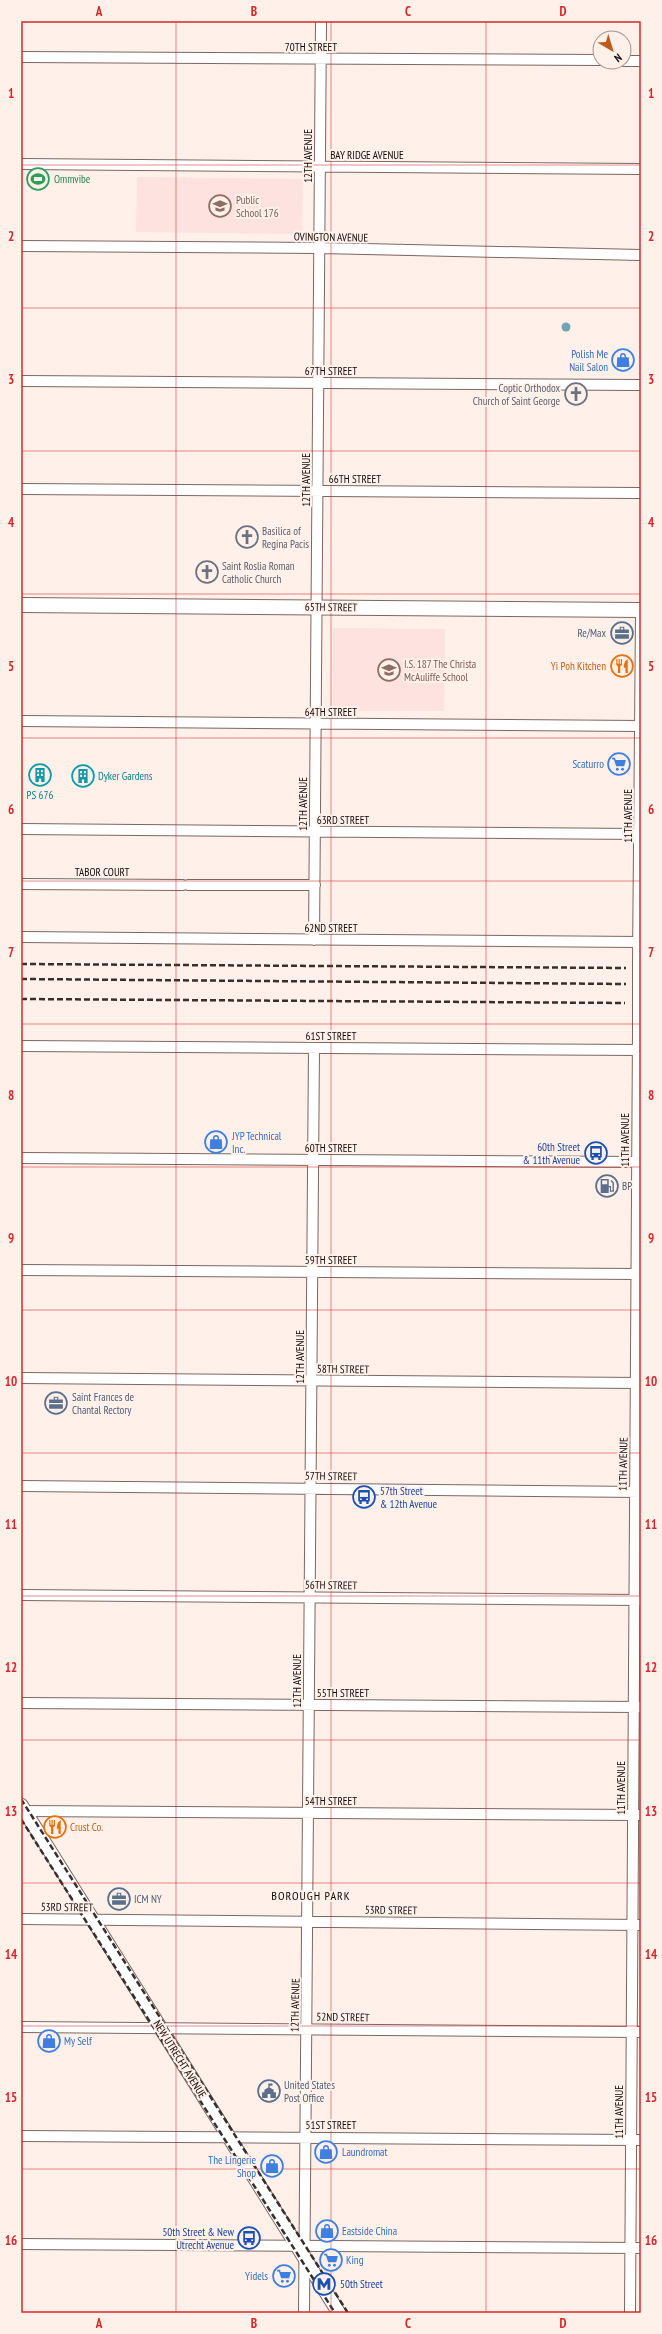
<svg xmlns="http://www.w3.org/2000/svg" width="662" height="2334" viewBox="0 0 662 2334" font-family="'PT Sans Narrow',sans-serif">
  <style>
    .education { fill: #fde2df }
    .water { fill: #70a4b6 }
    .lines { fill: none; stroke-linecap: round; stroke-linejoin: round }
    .minor-casing { stroke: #7c675f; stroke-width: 12 }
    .tertiary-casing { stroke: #7c675f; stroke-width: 15 }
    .secondary-casing { stroke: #7c675f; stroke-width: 16 }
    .minor { stroke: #fff; stroke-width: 10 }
    .tertiary { stroke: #fff; stroke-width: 13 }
    .secondary { stroke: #fff; stroke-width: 14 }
    .rail { stroke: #372f2c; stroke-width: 2.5; stroke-dasharray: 6 3; stroke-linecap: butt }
    .minor-bridge-casing { stroke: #7c675f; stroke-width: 12; stroke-linecap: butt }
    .minor-bridge { stroke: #fff; stroke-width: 10 }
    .grid { fill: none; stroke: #d62828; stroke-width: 1; stroke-opacity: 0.55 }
    .labels { text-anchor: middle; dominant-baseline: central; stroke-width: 4; stroke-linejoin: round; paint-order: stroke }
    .street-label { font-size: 11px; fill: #110a07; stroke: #fff0ea }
    .leisure-label { font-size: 11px; fill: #27864d; stroke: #fff0ea; text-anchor: start }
    .education-label { font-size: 11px; fill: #785e54; stroke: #fff0ea; text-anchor: start }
    .shop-label { font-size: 11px; fill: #366cbe; stroke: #fff0ea; text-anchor: start }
    .worship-label { font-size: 11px; fill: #5b616d; stroke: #fff0ea; text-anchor: start }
    .service-label { font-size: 11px; fill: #4e5e75; stroke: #fff0ea; text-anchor: start }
    .food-label { font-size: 11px; fill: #c56008; stroke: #fff0ea; text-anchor: end }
    .culture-label { font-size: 11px; fill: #0d838f; stroke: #fff0ea; text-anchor: start }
    .transit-label { font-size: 11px; fill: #164399; stroke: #fff0ea; text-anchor: end }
    .neighbourhood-label { font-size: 12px; letter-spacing: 1px; fill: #110a07; stroke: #fff0ea }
    .neatline { fill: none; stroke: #d62828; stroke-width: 1.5 }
    .grid-label { font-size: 13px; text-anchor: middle; font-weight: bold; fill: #d62828 }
  </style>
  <rect width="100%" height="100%" fill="#fff0ea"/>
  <!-- education -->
  <path class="education" d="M137,177L303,179L302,234L136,232Z
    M333,628L445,629L444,711H333Z"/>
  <!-- water -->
  <path class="water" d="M561.5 327a4.5 4.5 0 1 1 9 0a4.5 4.5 0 1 1-9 0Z"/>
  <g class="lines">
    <!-- minor casing -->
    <g class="minor-casing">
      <path id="minor" d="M21,57L600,60
        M624,61H641
        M21,164L641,169
        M21,246L319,248L641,255
        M21,381L641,385
        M21,489L641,493
        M21,721L641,726
        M21,829L641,834
        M21,884L183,885
        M188,885H315
        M21,937L641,942
        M314,940L321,21
        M638,963L641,615
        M21,1046L641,1050
        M21,1158L641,1162
        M21,1270L641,1274
        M21,1378L641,1383
        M21,1486L641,1492
        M21,1595L641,1600
        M21,1703L641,1707
        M21,1811L641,1815
        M21,1919L641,1925
        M21,2027L641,2032
        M21,2136L641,2140
        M21,2244L641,2248
        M304,2313L314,1048
        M630,2313L638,1033"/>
    </g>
    <!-- tertiary casing -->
    <g class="tertiary-casing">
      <path id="tertiary" d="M21,1805L339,2313"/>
    </g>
    <!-- secondary casing -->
    <g class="secondary-casing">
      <path id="secondary" d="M21,605L641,610"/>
    </g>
    <!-- minor -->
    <use href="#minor" class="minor"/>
    <!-- tertiary -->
    <use href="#tertiary" class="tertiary"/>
    <!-- secondary -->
    <use href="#secondary" class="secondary"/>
    <!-- rail -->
    <path class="rail" d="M21,964L626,968
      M21,979L626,984
      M21,999L625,1003
      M21,1799L348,2313
      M21,1819L335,2313"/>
    <!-- minor-bridge casing -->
    <g class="minor-bridge-casing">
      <path id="minor-bridge" d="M638,1033V963"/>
    </g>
    <!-- minor-bridge -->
    <use href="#minor-bridge" class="minor-bridge"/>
  </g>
  <!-- grid -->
  <path class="grid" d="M176,21V2313M331,21V2313M486,21V2313M21,165H641M21,308H641M21,451H641M21,594H641M21,738H641M21,881H641M21,1024H641M21,1167H641M21,1310H641M21,1453H641M21,1596H641M21,1740H641M21,1883H641M21,2026H641M21,2169H641"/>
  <!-- icons -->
  <defs>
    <g id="stadium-ring" transform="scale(1.15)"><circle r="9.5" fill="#fff0ea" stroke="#2e9e5b" stroke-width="1.5"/><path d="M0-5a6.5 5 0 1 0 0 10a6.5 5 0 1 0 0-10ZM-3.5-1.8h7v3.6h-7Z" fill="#2e9e5b"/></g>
    <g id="school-ring" transform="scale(1.15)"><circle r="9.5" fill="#fff0ea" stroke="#8d6e63" stroke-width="1.5"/><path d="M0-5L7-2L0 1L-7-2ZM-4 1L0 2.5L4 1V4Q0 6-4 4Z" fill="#8d6e63"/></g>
    <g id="shop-ring" transform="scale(1.15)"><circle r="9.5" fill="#fff0ea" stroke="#3f7fe0" stroke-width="1.5"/><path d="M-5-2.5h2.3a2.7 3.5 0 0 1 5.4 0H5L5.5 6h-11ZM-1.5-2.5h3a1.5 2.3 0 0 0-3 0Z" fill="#3f7fe0"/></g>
    <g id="church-ring" transform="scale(1.15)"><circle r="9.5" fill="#fff0ea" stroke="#6b7280" stroke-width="1.5"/><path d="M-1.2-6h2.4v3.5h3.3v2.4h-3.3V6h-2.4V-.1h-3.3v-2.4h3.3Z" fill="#6b7280"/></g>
    <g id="office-ring" transform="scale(1.15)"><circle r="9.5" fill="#fff0ea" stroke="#5c6f8a" stroke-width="1.5"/><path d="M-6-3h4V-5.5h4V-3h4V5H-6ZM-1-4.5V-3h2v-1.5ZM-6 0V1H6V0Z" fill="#5c6f8a"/></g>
    <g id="restaurant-ring" transform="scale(1.15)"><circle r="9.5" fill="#fff0ea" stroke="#e8710a" stroke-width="1.5"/><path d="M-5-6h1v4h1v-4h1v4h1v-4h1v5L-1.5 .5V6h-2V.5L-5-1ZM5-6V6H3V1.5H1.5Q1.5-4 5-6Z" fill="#e8710a"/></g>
    <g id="supermarket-ring" transform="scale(1.15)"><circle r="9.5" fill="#fff0ea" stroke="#3f7fe0" stroke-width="1.5"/><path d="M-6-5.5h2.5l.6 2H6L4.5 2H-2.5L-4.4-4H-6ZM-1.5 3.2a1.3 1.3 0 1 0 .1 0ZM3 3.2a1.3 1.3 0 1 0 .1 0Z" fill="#3f7fe0"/></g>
    <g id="building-ring" transform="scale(1.15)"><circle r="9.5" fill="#fff0ea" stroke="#0f9aa8" stroke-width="1.5"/><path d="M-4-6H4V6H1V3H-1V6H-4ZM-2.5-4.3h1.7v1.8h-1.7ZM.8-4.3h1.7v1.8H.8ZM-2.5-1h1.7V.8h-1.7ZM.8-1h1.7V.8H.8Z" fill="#0f9aa8"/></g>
    <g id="bus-ring" transform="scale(1.15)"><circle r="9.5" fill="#fff0ea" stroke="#1a4fb4" stroke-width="1.5"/><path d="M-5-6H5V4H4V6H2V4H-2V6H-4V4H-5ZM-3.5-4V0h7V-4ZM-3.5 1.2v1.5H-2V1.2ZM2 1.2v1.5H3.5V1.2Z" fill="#1a4fb4"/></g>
    <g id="fuel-ring" transform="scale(1.15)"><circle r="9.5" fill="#fff0ea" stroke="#5c6f8a" stroke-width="1.5"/><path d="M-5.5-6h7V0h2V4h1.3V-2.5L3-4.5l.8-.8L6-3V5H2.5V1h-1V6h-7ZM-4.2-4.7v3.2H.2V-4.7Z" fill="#5c6f8a"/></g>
    <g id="civic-ring" transform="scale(1.15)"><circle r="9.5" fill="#fff0ea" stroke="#5c6f8a" stroke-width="1.5"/><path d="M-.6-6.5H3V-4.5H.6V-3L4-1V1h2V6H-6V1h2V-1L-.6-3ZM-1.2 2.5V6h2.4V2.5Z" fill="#5c6f8a"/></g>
    <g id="metro-ring" transform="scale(1.15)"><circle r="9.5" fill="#fff0ea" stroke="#1a4fb4" stroke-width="1.5"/><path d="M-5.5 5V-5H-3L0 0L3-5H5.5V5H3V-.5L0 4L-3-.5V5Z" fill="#1a4fb4"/></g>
  </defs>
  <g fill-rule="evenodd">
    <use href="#stadium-ring" x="38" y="179"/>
    <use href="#school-ring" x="220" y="206"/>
    <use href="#shop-ring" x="623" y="360"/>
    <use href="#church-ring" x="576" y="394"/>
    <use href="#church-ring" x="247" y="537"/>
    <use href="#church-ring" x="207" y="572"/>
    <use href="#office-ring" x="622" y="633"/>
    <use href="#restaurant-ring" x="622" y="666"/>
    <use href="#school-ring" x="389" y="670"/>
    <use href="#supermarket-ring" x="619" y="764"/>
    <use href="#building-ring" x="40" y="775"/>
    <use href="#building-ring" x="83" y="776"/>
    <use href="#shop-ring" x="216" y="1142"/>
    <use href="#bus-ring" x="596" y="1153"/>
    <use href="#fuel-ring" x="607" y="1186"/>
    <use href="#office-ring" x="56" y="1403"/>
    <use href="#bus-ring" x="364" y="1497"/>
    <use href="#restaurant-ring" x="55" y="1827"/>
    <use href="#office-ring" x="119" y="1899"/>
    <use href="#shop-ring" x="49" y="2041"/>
    <use href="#civic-ring" x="269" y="2091"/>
    <use href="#shop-ring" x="326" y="2152"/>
    <use href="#shop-ring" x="272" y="2166"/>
    <use href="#shop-ring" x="327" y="2231"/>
    <use href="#bus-ring" x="249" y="2238"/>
    <use href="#supermarket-ring" x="331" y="2260"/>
    <use href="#supermarket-ring" x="284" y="2276"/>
    <use href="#metro-ring" x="324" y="2284"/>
  </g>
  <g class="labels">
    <!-- street labels -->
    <g class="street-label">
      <text x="311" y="47">70TH STREET</text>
      <text x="367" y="155">BAY RIDGE AVENUE</text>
      <text transform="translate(308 156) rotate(-90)">12TH AVENUE</text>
      <text transform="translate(331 237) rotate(1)">OVINGTON AVENUE</text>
      <text x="331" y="371">67TH STREET</text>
      <text x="355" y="479">66TH STREET</text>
      <text transform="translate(306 480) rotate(-90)">12TH AVENUE</text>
      <text transform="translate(331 607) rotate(1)">65TH STREET</text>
      <text x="331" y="712">64TH STREET</text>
      <text transform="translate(303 804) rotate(-90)">12TH AVENUE</text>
      <text transform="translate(628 816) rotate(-90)">11TH AVENUE</text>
      <text x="343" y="820">63RD STREET</text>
      <text x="102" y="872">TABOR COURT</text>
      <text x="331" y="928">62ND STREET</text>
      <text x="331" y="1036">61ST STREET</text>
      <text transform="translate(625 1140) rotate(-90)">11TH AVENUE</text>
      <text x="331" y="1148">60TH STREET</text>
      <text x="331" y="1260">59TH STREET</text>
      <text transform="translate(300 1357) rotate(-90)">12TH AVENUE</text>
      <text transform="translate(343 1369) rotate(1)">58TH STREET</text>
      <text transform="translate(623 1464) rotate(-89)">11TH AVENUE</text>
      <text transform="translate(331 1476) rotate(1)">57TH STREET</text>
      <text transform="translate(331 1585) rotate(1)">56TH STREET</text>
      <text transform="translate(297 1681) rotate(-90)">12TH AVENUE</text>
      <text x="343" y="1693">55TH STREET</text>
      <text transform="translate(621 1788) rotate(-90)">11TH AVENUE</text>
      <text x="331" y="1801">54TH STREET</text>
      <text transform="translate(67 1907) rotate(1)">53RD STREET</text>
      <text transform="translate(391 1910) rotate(1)">53RD STREET</text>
      <text transform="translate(295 2005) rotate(-89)">12TH AVENUE</text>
      <text transform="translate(343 2017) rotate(1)">52ND STREET</text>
      <text transform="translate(180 2059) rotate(58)">NEW UTRECHT AVENUE</text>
      <text transform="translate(619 2112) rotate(-90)">11TH AVENUE</text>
      <text x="331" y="2125">51ST STREET</text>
    </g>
    <!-- leisure labels -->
    <g class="leisure-label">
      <text x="54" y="179">Ommvibe</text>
    </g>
    <!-- education labels -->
    <g class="education-label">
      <text x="236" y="200">Public<tspan x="236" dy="13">School 176</tspan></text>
      <text x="404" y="664">I.S. 187 The Christa<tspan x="404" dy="13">McAuliffe School</tspan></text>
    </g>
    <!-- shop labels -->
    <g class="shop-label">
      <text x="608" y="354" text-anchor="end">Polish Me<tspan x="608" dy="13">Nail Salon</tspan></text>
      <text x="604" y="764" text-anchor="end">Scaturro</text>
      <text x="232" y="1136">JYP Technical<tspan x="232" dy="13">Inc.</tspan></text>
      <text x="64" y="2041">My Self</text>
      <text x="342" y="2152">Laundromat</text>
      <text x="256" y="2160" text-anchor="end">The Lingerie<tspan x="256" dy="13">Shop</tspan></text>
      <text x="342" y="2231">Eastside China</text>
      <text x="346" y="2260">King</text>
      <text x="268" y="2276" text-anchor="end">Yidels</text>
    </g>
    <!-- worship labels -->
    <g class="worship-label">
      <text x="560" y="388" text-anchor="end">Coptic Orthodox<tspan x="560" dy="13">Church of Saint George</tspan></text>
      <text x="262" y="531">Basilica of<tspan x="262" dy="13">Regina Pacis</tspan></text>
      <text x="222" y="566">Saint Roslia Roman<tspan x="222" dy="13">Catholic Church</tspan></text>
    </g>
    <!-- service labels -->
    <g class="service-label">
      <text x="606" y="633" text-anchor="end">Re/Max</text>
      <text x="622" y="1186">BP</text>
      <text x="72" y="1397">Saint Frances de<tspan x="72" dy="13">Chantal Rectory</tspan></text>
      <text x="134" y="1899">ICM NY</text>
      <text x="284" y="2085">United States<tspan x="284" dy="13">Post Office</tspan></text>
    </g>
    <!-- food labels -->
    <g class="food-label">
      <text x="606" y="666">Yi Poh Kitchen</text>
      <text x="70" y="1827" text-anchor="start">Crust Co.</text>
    </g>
    <!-- culture labels -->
    <g class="culture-label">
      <text x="98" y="776">Dyker Gardens</text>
      <text x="40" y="795" text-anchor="middle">PS 676</text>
    </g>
    <!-- transit labels -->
    <g class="transit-label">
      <text x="580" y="1147">60th Street<tspan x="580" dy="13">&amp; 11th Avenue</tspan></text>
      <text x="380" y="1491" text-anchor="start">57th Street<tspan x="380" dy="13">&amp; 12th Avenue</tspan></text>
      <text x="234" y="2232">50th Street &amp; New<tspan x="234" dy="13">Utrecht Avenue</tspan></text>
      <text x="340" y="2284" text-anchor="start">50th Street</text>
    </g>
    <!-- neighbourhood labels -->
    <g class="neighbourhood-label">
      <text x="311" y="1895">BOROUGH PARK</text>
    </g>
  </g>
  <!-- border -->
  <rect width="662" height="2334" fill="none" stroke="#fff0ea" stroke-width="44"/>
  <!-- north arrow -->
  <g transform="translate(612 50) rotate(142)"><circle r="19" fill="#fff0ea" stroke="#a0948f"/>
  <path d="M0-3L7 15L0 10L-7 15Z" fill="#bc5b1c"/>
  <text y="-6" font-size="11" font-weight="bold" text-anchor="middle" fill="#110a07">N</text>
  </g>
  <rect x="22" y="22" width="618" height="2290" class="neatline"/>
  <g class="grid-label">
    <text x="99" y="16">A</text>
    <text x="254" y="16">B</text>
    <text x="408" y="16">C</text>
    <text x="563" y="16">D</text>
    <text x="11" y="98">1</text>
    <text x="651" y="98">1</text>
    <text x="11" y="241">2</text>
    <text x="651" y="241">2</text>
    <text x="11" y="384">3</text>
    <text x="651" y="384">3</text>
    <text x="11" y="527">4</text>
    <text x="651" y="527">4</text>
    <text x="11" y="671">5</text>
    <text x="651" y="671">5</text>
    <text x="11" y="814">6</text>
    <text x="651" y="814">6</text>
    <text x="11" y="957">7</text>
    <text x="651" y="957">7</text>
    <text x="11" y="1100">8</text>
    <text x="651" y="1100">8</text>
    <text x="11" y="1243">9</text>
    <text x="651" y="1243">9</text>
    <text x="11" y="1386">10</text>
    <text x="651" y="1386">10</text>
    <text x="11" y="1529">11</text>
    <text x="651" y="1529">11</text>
    <text x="11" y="1672">12</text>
    <text x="651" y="1672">12</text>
    <text x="11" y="1816">13</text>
    <text x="651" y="1816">13</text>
    <text x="11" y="1959">14</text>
    <text x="651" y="1959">14</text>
    <text x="11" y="2102">15</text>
    <text x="651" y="2102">15</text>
    <text x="11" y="2245">16</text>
    <text x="651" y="2245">16</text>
    <text x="99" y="2328">A</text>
    <text x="254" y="2328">B</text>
    <text x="408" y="2328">C</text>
    <text x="563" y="2328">D</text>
  </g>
</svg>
